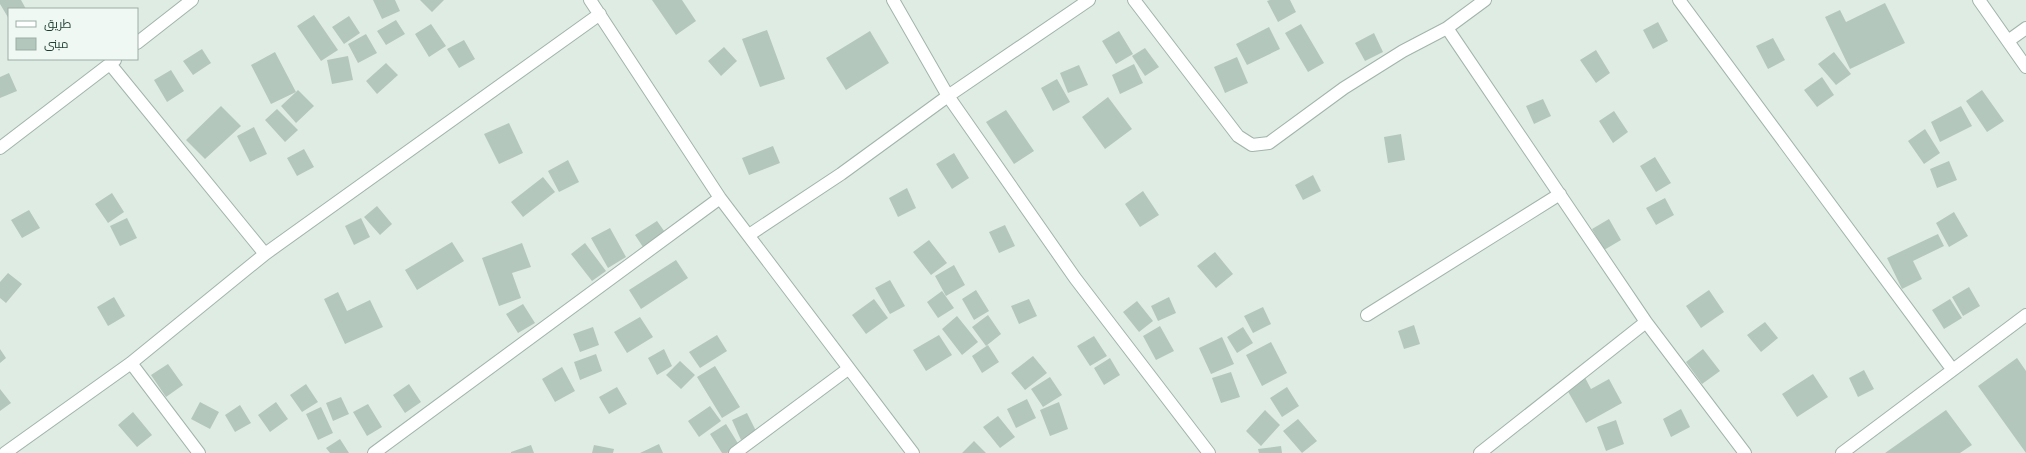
<svg xmlns="http://www.w3.org/2000/svg" width="2026" height="453" viewBox="0 0 2026 453" font-family="'Noto Sans',Cairo,sans-serif">
  <style>
    .building { fill: #b4c7bd }
    .lines { fill: none; stroke-linecap: round; stroke-linejoin: round }
    .street-casing { stroke: #a1b4ab; stroke-width: 14 }
    .street { stroke: #fff; stroke-width: 12 }
  </style>
  <rect width="100%" height="100%" fill="#dfece4"/>
  <!-- building -->
  <path class="building" d="M0,0H21L26,9H9V19L0,4Z
    M373,0H395L400,11L382,19Z
    M420,0H444L432,12Z
    M652,0H682L696,21L676,35Z
    M1270,0H1290L1296,12L1278,22L1267,1Z
    M1885,3L1905,43L1850,69L1825,17L1840,10L1846,22Z
    M314,15L338,50L321,61L297,26Z
    M349,16L360,33L344,44L332,27Z
    M396,20L405,34L386,45L377,31Z
    M1658,22L1668,41L1653,49L1643,30Z
    M431,24L446,46L429,57L415,34Z
    M1301,24L1324,63L1308,72L1285,33Z
    M1269,27L1280,49L1247,65L1236,44Z
    M767,30L785,79L760,87L742,39Z
    M870,31L889,63L846,90L826,58Z
    M1119,31L1133,54L1116,64L1102,41Z
    M1374,33L1383,52L1365,61L1355,43Z
    M366,34L377,53L358,63L348,44Z
    M1773,38L1785,60L1768,69L1756,46Z
    M464,40L475,59L459,68L447,49Z
    M724,47L737,61L721,76L708,61Z
    M1145,48L1159,67L1145,76L1132,56Z
    M202,49L211,63L193,75L183,61Z
    M1596,50L1610,73L1596,83L1580,60Z
    M275,52L296,92L298,90L314,106L296,123L281,106L296,92L271,104L251,65Z
    M1834,52L1851,74L1836,85L1818,64Z
    M348,56L353,80L332,84L327,60Z
    M1237,57L1248,83L1225,93L1214,67Z
    M386,63L398,75L377,94L366,81Z
    M1134,64L1143,83L1120,94L1112,75Z
    M1079,65L1088,85L1068,93L1060,73Z
    M171,70L184,91L167,102L154,80Z
    M9,73L17,91L0,98V77Z
    M1822,77L1834,95L1817,107L1804,90Z
    M1057,79L1070,102L1053,111L1041,88Z
    M1982,90L2004,121L1987,132L1966,101Z
    M1108,97L1132,129L1105,149L1082,117Z
    M1543,99L1551,116L1534,124L1526,106Z
    M221,106L241,126L205,159L186,140Z
    M1961,106L1972,126L1940,142L1931,122Z
    M277,109L298,130L285,142L265,120Z
    M1006,110L1034,151L1014,164L986,122Z
    M1614,111L1628,132L1613,143L1599,121Z
    M509,123L523,153L499,164L484,134Z
    M254,127L267,154L250,162L237,136Z
    M1925,129L1940,153L1924,164L1908,141Z
    M1401,134L1405,160L1388,163L1384,137Z
    M773,146L780,163L749,175L742,158Z
    M304,149L314,167L297,176L287,158Z
    M954,153L969,178L952,189L936,164Z
    M1655,157L1671,183L1656,192L1640,166Z
    M568,160L579,182L559,192L548,171Z
    M1949,161L1957,180L1937,188L1930,169Z
    M1313,175L1321,191L1303,200L1295,185Z
    M543,177L555,192L523,217L511,202Z
    M907,188L916,208L898,217L889,198Z
    M1143,191L1159,215L1140,227L1125,204Z
    M112,193L124,212L108,223L95,204Z
    M1665,198L1674,215L1656,225L1646,208Z
    M377,206L392,224L380,235L364,217Z
    M29,210L40,228L22,238L11,220Z
    M1954,212L1968,236L1949,247L1936,223Z
    M127,218L137,238L120,246L110,226Z
    M361,218L370,237L354,245L345,226Z
    M1609,219L1621,240L1604,250L1592,229Z
    M657,221L667,235L645,250L635,235Z
    M1005,225L1015,246L999,253L989,232Z
    M610,228L626,257L608,268L591,238Z
    M1938,234L1944,246L1913,261L1922,279L1902,289L1887,258Z
    M929,240L947,263L931,275L913,252Z
    M452,242L464,261L417,290L405,270Z
    M522,243L531,267L512,273L521,298L499,306L482,258Z
    M585,243L606,271L592,281L571,254Z
    M1215,252L1233,274L1216,288L1197,266Z
    M676,260L688,278L641,309L629,290Z
    M954,265L965,285L946,296L935,276Z
    M8,273L22,284L6,303L0,298V282Z
    M890,280L905,306L890,314L875,288Z
    M1969,287L1980,306L1963,316L1952,297Z
    M976,290L989,311L974,320L962,299Z
    M1709,290L1724,312L1701,328L1686,306Z
    M942,291L954,308L938,318L927,302Z
    M338,292L347,311L370,300L383,327L345,344L324,299Z
    M114,297L125,316L108,326L97,307Z
    M1169,297L1176,313L1158,321L1151,306Z
    M874,299L888,318L866,334L852,315Z
    M1029,299L1037,316L1019,324L1011,306Z
    M1950,299L1962,318L1944,329L1932,310Z
    M1137,301L1153,321L1139,332L1123,312Z
    M523,304L535,323L518,333L506,314Z
    M1263,307L1271,324L1253,333L1244,316Z
    M988,315L1001,334L986,346L972,327Z
    M957,316L978,342L962,355L942,329Z
    M640,317L653,337L627,353L614,332Z
    M1765,322L1778,338L1761,352L1747,335Z
    M1414,325L1420,344L1404,349L1398,331Z
    M1160,326L1174,351L1156,360L1143,336Z
    M593,327L599,345L580,352L573,334Z
    M1243,327L1253,343L1237,353L1227,337Z
    M717,335L727,351L700,368L689,352Z
    M939,335L952,355L926,371L913,350Z
    M1094,336L1107,356L1090,366L1077,346Z
    M1222,337L1234,364L1211,374L1199,348Z
    M1271,342L1287,373L1262,386L1246,355Z
    M988,345L999,362L982,373L972,356Z
    M0,349L6,358L0,363Z
    M664,349L672,366L657,375L648,358Z
    M1703,349L1720,371L1702,384L1686,362Z
    M596,354L602,371L580,380L574,362Z
    M1033,356L1047,373L1025,390L1011,373Z
    M1110,358L1120,375L1104,385L1094,368Z
    M2017,358L2026,371V453L1978,386Z
    M680,361L695,375L681,389L666,375Z
    M168,364L183,385L166,397L151,375Z
    M715,366L740,407L722,418L697,377Z
    M562,367L575,391L555,402L542,379Z
    M1581,370L1591,389L1609,379L1622,403L1586,423L1562,381Z
    M1864,370L1874,389L1858,397L1849,378Z
    M1231,372L1240,397L1221,403L1212,378Z
    M1813,374L1828,397L1797,417L1782,394Z
    M1050,377L1062,395L1043,407L1031,389Z
    M306,384L318,402L302,412L290,395Z
    M409,384L421,402L405,413L393,395Z
    M617,387L627,404L609,414L599,397Z
    M1287,387L1299,406L1282,417L1270,398Z
    M0,389L11,403L0,411Z
    M341,397L349,414L333,421L326,403Z
    M1027,399L1036,418L1016,428L1007,409Z
    M200,402L219,412L210,429L191,419Z
    M276,402L288,419L270,432L258,415Z
    M1059,402L1068,429L1050,436L1040,410Z
    M368,404L382,427L367,436L353,412Z
    M240,405L251,423L235,432L225,415Z
    M710,406L721,421L699,437L688,421Z
    M321,407L333,433L318,440L306,414Z
    M1681,409L1690,427L1671,437L1663,419Z
    M1265,410L1280,425L1261,446L1246,431Z
    M1946,410L1972,445L1960,453H1885Z
    M133,412L152,435L137,447L118,425Z
    M747,413L757,433L741,440L732,420Z
    M998,416L1015,437L1000,448L983,427Z
    M1298,419L1317,441L1302,453L1283,431Z
    M1616,420L1624,444L1606,451L1597,427Z
    M726,424L739,445L727,453H722L710,434Z
    M340,439L349,453H330L326,448Z
    M974,441L986,453H962Z
    M659,444L663,453H640Z
    M531,445L534,453H511V452Z
    M594,445L614,449L613,453H592Z
    M1281,446L1282,453H1259L1258,449Z"/>
  <g class="lines">
    <!-- street casing -->
    <g class="street-casing">
      <path id="street" d="M590,0L720,198L913,453
        M893,0L948,96L1075,278L1209,453
        M1134,0L1238,136L1252,145L1269,143L1344,88L1403,51L1447,28L1485,0
        M1679,0L1952,369
        M1979,0L2026,67
        M1447,28L1646,322L1745,453
        M2008,41L2026,28
        M137,43L192,0
        M110,64L265,254
        M0,148L115,60
        M749,235L841,174L948,96L1089,0
        M1367,315L1560,194
        M131,363L199,453
        M5,453L131,363L265,254L600,14
        M374,453L720,198
        M735,453L848,369
        M1480,453L1646,322
        M1842,453L2026,315"/>
    </g>
    <!-- street -->
    <use href="#street" class="street"/>
  </g>
  <!-- legend -->
  <rect x="8" y="8" width="130" height="52" fill="#eff8f3" stroke="#9bada6"/>
  <rect x="16" y="21" width="20" height="6" fill="#ffffff" stroke="#9bada6"/>
  <text x="44" y="28" font-size="12" fill="#1e3d32">طريق</text>
  <rect x="16" y="38" width="20" height="12" fill="#b4c7bd" stroke="#9bada6"/>
  <text x="44" y="48" font-size="12" fill="#1e3d32">مبنى</text>
</svg>
